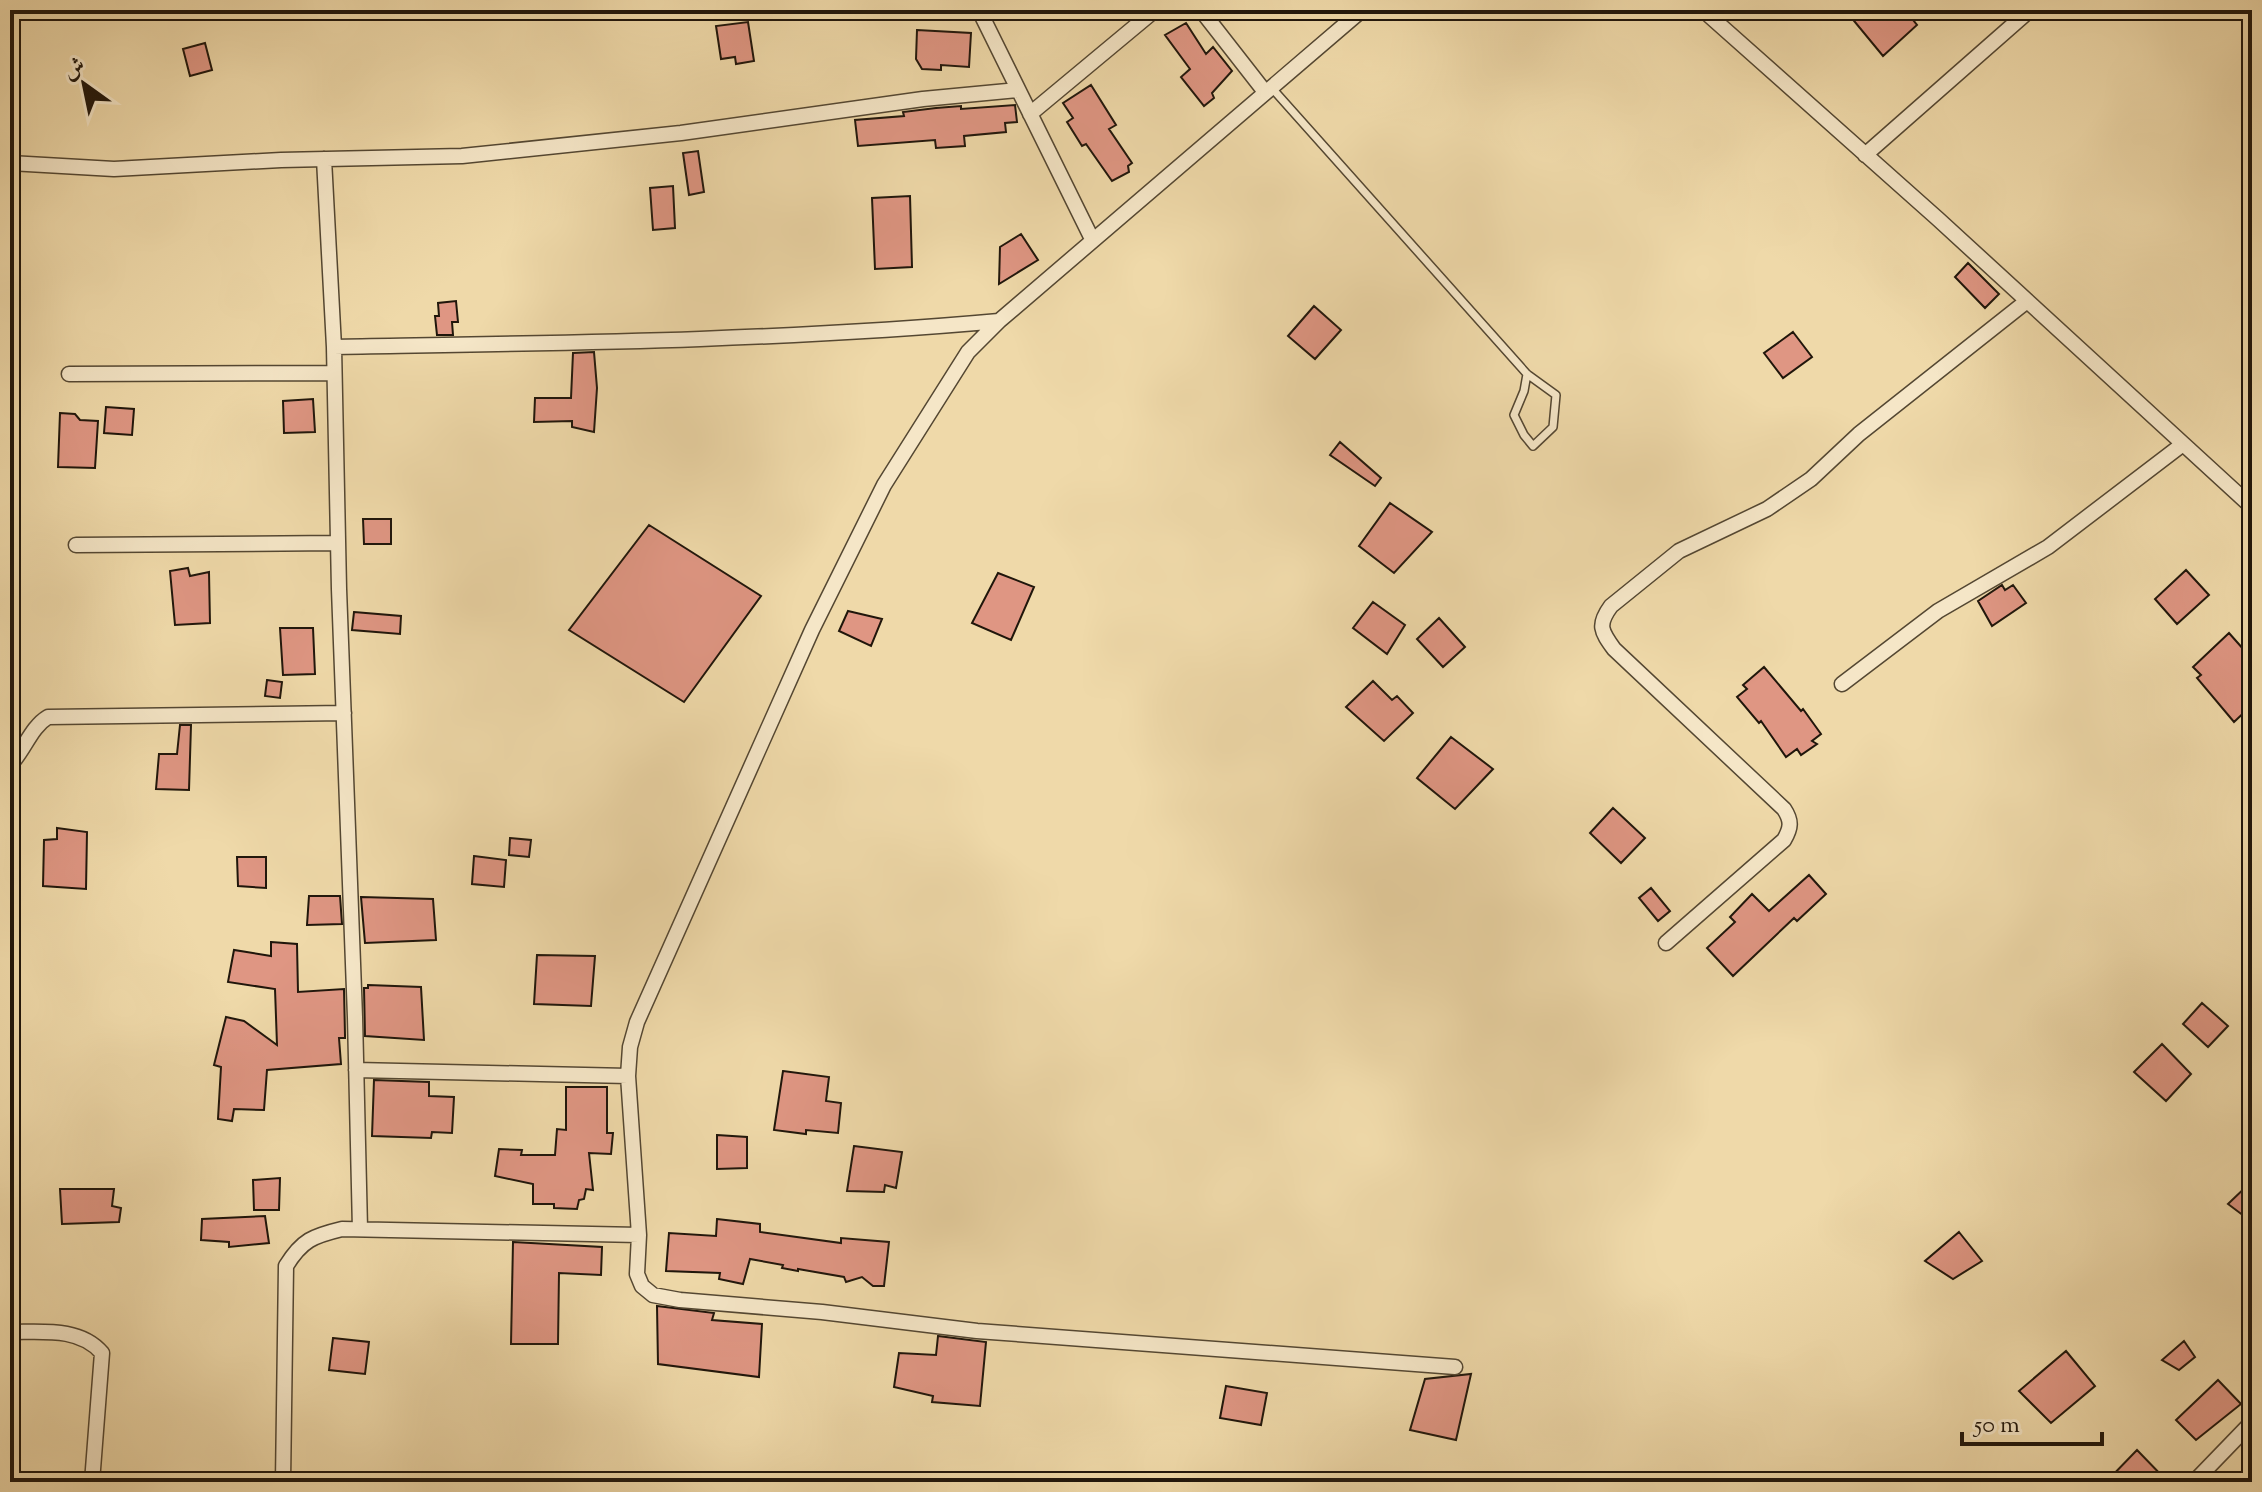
<svg xmlns="http://www.w3.org/2000/svg" width="2262" height="1492" viewBox="0 0 2262 1492" font-family="'Sorts Mill Goudy',Amiri,serif">
  <style>
    .building { fill: #df9683; stroke: #20160b; stroke-width: 2 }
    .lines { fill: none; stroke-linecap: round; stroke-linejoin: round }
    .lane-casing { stroke: #544732; stroke-width: 10 }
    .street-casing { stroke: #544732; stroke-width: 17 }
    .lane { stroke: #f5e6c7; stroke-width: 7 }
    .street { stroke: #f5e6c7; stroke-width: 14 }
  </style>
  <rect width="100%" height="100%" fill="#efd9a9"/>
  <filter id="stains"><feTurbulence type="fractalNoise" baseFrequency=".0025" numOctaves="4"/><feColorMatrix values="0 0 0 0 .2 0 0 0 0 .09 0 0 0 0 .02 0 0 0 .5 -.17"/></filter>
  <radialGradient id="worn" r=".72"><stop offset=".6" stop-color="#630" stop-opacity="0"/><stop offset="1" stop-color="#630" stop-opacity=".3"/></radialGradient>
  <!-- building -->
  <path class="building" d="M1845,10H1905L1917,25L1883,56Z
    M748,22L754,61L736,64L735,57L721,59L716,26Z
    M1186,23L1206,54L1213,47L1232,71L1212,93L1214,98L1204,106L1181,77L1190,69L1165,35Z
    M917,30L971,33L969,67L941,65V70L922,69L916,59Z
    M205,43L212,70L190,76L183,49Z
    M1091,85L1116,125L1109,129L1132,163L1128,166L1129,172L1112,181L1086,144L1082,146L1067,122L1073,118L1063,103Z
    M1015,105L1017,122L1005,123L1006,132L964,136L965,146L936,148L935,140L858,146L855,120L904,116L903,112L936,108L961,106V109Z
    M698,151L704,192L689,195L683,153Z
    M673,186L675,228L653,230L650,188Z
    M910,196L912,267L875,269L872,198Z
    M1021,234L1038,260L999,284L1000,247Z
    M1968,263L1999,294L1985,308L1955,277Z
    M456,301L458,322H452L453,335H437L435,316H439L438,303Z
    M1314,306L1341,330L1315,359L1288,336Z
    M1793,332L1812,357L1783,378L1764,353Z
    M594,352L597,388L594,432L572,427V421L534,422L535,398H571L573,353Z
    M313,399L315,432L284,433L283,401Z
    M106,407L134,409L132,435L104,433Z
    M60,413L75,414L80,420L98,421L95,468L58,467Z
    M1340,442L1381,478L1375,486L1330,455Z
    M1390,503L1432,532L1394,573L1359,546Z
    M363,519H391V544H364Z
    M649,525L761,596L684,702L569,630Z
    M188,568L190,576L209,572L210,623L175,625L170,571Z
    M2186,570L2209,595L2177,624L2155,599Z
    M998,573L1034,587L1011,640L972,623Z
    M2002,585L2005,590L2013,585L2026,603L1992,626L1978,601Z
    M1373,602L1405,625L1387,654L1353,628Z
    M848,611L882,619L871,646L839,631Z
    M354,612L401,616L400,634L352,630Z
    M1439,618L1465,647L1443,667L1417,639Z
    M280,628H313L315,674L283,675Z
    M2229,633L2252,659V705L2234,722L2197,678L2201,675L2193,667Z
    M1764,667L1801,711L1803,709L1821,734L1812,741L1817,744L1801,755L1797,749L1786,757L1761,721L1759,723L1737,697L1747,689L1743,685Z
    M267,680L282,682L280,698L265,696Z
    M1373,681L1392,700L1397,696L1413,713L1384,741L1346,707Z
    M180,725H191L189,790L156,789L159,754H177Z
    M1451,737L1493,769L1455,809L1417,778Z
    M1613,808L1645,838L1621,863L1590,833Z
    M57,828L87,832L86,889L43,886L44,840L57,839Z
    M510,838L531,840L529,857L509,855Z
    M474,856L506,860L504,887L472,884Z
    M237,857H266V888L238,886Z
    M1809,875L1826,894L1797,921L1794,918L1733,976L1707,948L1735,922L1730,917L1752,894L1769,911Z
    M1651,888L1670,911L1658,921L1639,898Z
    M309,896H340L342,924L307,925Z
    M361,897L433,899L436,940L365,943Z
    M271,942L297,944L298,992L344,989L345,1035V1038H339L341,1064L267,1070L264,1110L234,1109L232,1121L218,1119L221,1067L214,1065L226,1017L244,1021L277,1045L275,989L228,982L234,950L271,956Z
    M537,955L595,956L591,1006L534,1004Z
    M368,985L421,987L424,1040L365,1036L364,988H368Z
    M2202,1003L2228,1026L2208,1047L2183,1024Z
    M2162,1044L2191,1074L2166,1101L2134,1072Z
    M783,1071L829,1077L826,1101L841,1103L838,1133L806,1130V1134L774,1130Z
    M374,1080L429,1082V1096L454,1097L452,1133L432,1132L431,1138L372,1136Z
    M566,1087H607V1133H613L611,1154L589,1153L593,1190L586,1189L584,1199L579,1200L577,1209L554,1208V1204H533V1184L495,1176L499,1149L522,1150L521,1155H555L557,1129L566,1130Z
    M717,1135L747,1137V1168L717,1169Z
    M854,1146L902,1152L896,1188L885,1185L884,1192L847,1191Z
    M280,1178L279,1210H254L253,1180Z
    M2252,1181V1222L2228,1204Z
    M60,1189H114L112,1206L121,1208L119,1222L62,1224Z
    M265,1216L269,1243L229,1247V1242L201,1240L202,1219Z
    M717,1219L760,1224V1232L841,1243V1238L889,1242L884,1286H873L862,1277L846,1282L844,1277L798,1269V1271L782,1268L783,1265L750,1259L743,1284L719,1279L720,1273L666,1271L669,1233L716,1236Z
    M1959,1232L1982,1261L1953,1279L1925,1261Z
    M513,1242L602,1247L601,1275L559,1273L558,1344H511Z
    M657,1306L714,1313L712,1320L762,1324L759,1377L658,1364Z
    M938,1336L986,1342L980,1406L932,1402L933,1396L894,1387L899,1353L936,1355Z
    M333,1338L369,1342L365,1374L329,1370Z
    M2184,1341L2195,1357L2179,1370L2162,1360Z
    M2066,1351L2095,1386L2051,1423L2019,1391Z
    M1471,1374L1456,1440L1410,1430L1425,1379Z
    M2218,1380L2241,1404L2196,1440L2176,1420Z
    M1226,1386L1267,1393L1261,1425L1220,1418Z
    M2137,1450L2168,1482H2106Z"/>
  <g class="lines">
    <!-- lane casing -->
    <g class="lane-casing">
      <path id="lane" d="M1271,87L1527,374L1556,395L1553,427L1533,446L1524,435L1514,415L1524,391L1527,374"/>
    </g>
    <!-- street casing -->
    <g class="street-casing">
      <path id="street" d="M979,10L1092,239
        M1201,10L1265,92
        M1362,10L999,321L968,352L884,485L812,630L637,1022L630,1047L628,1076L639,1235L637,1274L642,1286L653,1295L680,1300L822,1312L977,1331L1455,1367
        M1703,10L1938,219L2252,507
        M1030,114L1155,10
        M1865,155L2030,10
        M324,159L334,347L339,589L355,1017L360,1229
        M10,163L114,169L281,160L462,156L681,133L923,99L1018,90
        M334,347C556,343 778,341 999,321
        M69,374L334,373
        M76,545L338,543
        M1842,684L1938,611L2048,547L2183,444
        M10,765C24,751 31,727 48,717L344,713
        M1666,943L1784,840C1791,828 1792,821 1784,809L1614,649C1601,631 1597,625 1611,606L1679,551L1767,509L1811,479L1859,434L2027,301
        M356,1070L628,1076
        M10,1332C42,1332 80,1327 102,1353L92,1482
        M283,1482L286,1266C302,1240 313,1236 342,1229L639,1235
        M2194,1482L2252,1422"/>
    </g>
    <!-- lane -->
    <use href="#lane" class="lane"/>
    <!-- street -->
    <use href="#street" class="street"/>
  </g>
  <!-- margin -->
  <rect width="2262" height="1492" fill="none" stroke="#efd9a9" stroke-width="40"/>
  <rect x="12" y="12" width="2238" height="1468" fill="none" stroke="#20160b" stroke-width="4"/>
  <rect x="20" y="20" width="2222" height="1452" fill="none" stroke="#20160b" stroke-width="2"/>
  <!-- north arrow -->
  <g transform="translate(84 84) rotate(327)" stroke="#f5e6c7" stroke-width="6" paint-order="stroke">
  <path d="M0-6L14 30L0 20L-14 30Z" fill="#20160b"/>
  <text y="-12" font-size="22" font-weight="bold" text-anchor="middle" fill="#20160b">ش</text>
  </g>
  <!-- scale -->
  <path d="M1962 1432v12h140v-12" fill="none" stroke="#20160b" stroke-width="4"/>
  <text x="1974" y="1432" font-size="24" fill="#20160b" stroke="#f5e6c7" stroke-width="6" paint-order="stroke">50 m</text>
  <rect width="100%" height="100%" filter="url(#stains)"/>
  <rect width="100%" height="100%" fill="url(#worn)"/>
</svg>
